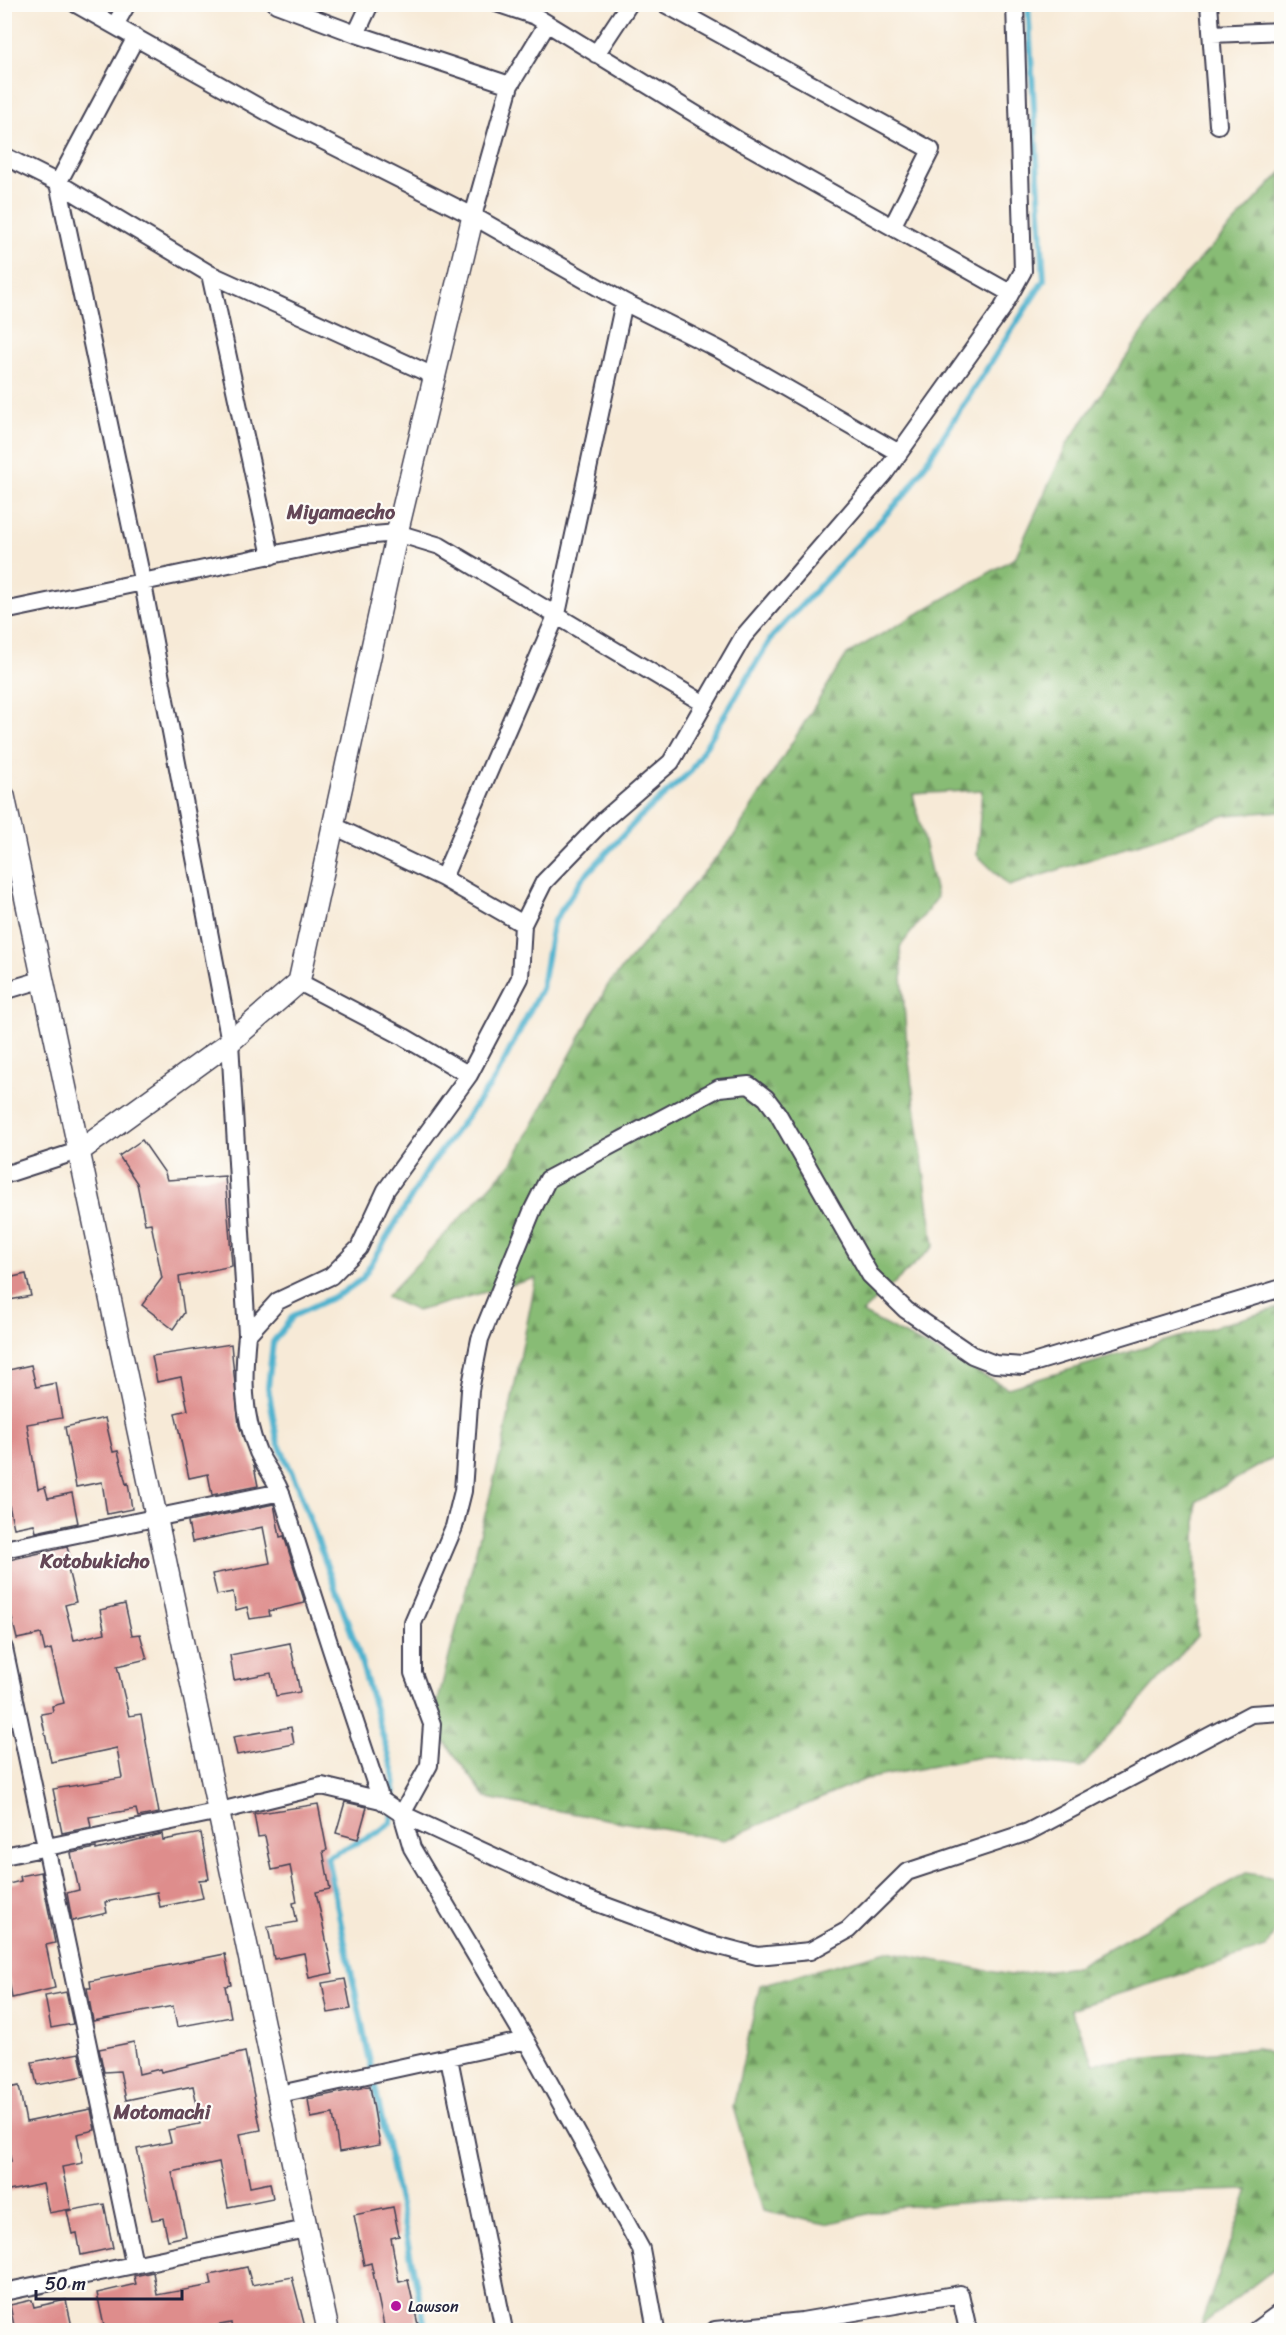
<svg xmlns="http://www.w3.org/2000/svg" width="1286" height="2335" viewBox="0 0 1286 2335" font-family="Sriracha,sans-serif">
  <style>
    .forest { fill: url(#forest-firs); stroke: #556f58; stroke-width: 1.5 }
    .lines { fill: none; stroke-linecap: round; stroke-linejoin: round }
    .stream { stroke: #4fb2ce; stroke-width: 6 }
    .building { fill: #de8d8c }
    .minor-casing { stroke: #424052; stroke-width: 20 }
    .tertiary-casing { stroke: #424052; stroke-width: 24 }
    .minor { stroke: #fff; stroke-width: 16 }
    .tertiary { stroke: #fff; stroke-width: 21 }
    .poi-dot { fill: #b5179e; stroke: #fdfcf7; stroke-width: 2 }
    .labels { text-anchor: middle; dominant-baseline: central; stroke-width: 4.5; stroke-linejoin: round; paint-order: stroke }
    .poi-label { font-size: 16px; fill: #22223b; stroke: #fdfcf7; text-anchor: start }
    .quarter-label { font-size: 20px; font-weight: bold; fill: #644757; stroke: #fdfcf7 }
  </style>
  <defs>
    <pattern id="forest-firs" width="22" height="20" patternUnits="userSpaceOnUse" patternTransform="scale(1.5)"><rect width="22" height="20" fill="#88bc75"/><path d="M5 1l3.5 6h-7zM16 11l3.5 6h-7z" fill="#6f9861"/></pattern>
  </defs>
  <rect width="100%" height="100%" fill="#fdfcf7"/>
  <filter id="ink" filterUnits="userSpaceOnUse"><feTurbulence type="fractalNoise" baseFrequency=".0167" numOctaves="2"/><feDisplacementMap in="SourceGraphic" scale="12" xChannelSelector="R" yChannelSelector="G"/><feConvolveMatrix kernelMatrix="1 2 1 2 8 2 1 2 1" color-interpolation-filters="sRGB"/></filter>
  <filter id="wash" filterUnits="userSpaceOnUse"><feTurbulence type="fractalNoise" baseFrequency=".008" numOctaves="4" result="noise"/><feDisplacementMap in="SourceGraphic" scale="24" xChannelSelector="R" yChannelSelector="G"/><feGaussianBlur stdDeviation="1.35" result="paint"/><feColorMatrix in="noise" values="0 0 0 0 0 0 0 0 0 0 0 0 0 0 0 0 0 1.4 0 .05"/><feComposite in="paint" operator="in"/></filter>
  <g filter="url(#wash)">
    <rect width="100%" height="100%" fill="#f7ead7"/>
    <!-- forest -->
    <path class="forest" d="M1281,173V811L1226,815L1009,886L977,855L982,790L913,794L937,898L900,947L907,1047L934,1246L862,1313L1008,1388L1281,1307V1453L1196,1502L1197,1636L1081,1768L986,1756L866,1779L724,1840L486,1798L432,1724L503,1444L536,1278L417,1311L386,1297L512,1163L608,985L732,839L847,654L1015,558L1067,444L1173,288Z
      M1246,1873L1281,1879V1919L1266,1948L1070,2009L1094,2063L1257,2048L1281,2059V2264L1200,2326L1249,2190L1099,2194L897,2207L826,2224L763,2211L733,2107L760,1985L887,1951L1010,1975L1075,1967Z"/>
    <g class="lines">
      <!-- stream -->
      <path class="stream" d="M426,2330L327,1857L377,1833L391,1823L395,1777L357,1648L298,1487L277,1440L268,1387L273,1342L293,1316L342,1293L362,1279L430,1166L495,1079L542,987L553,923L582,879L640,817L690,772L772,637L908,491L1044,280L1028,4"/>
    </g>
    <g id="blocks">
      <!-- building -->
      <path class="building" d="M142,1140L165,1173L167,1180L225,1176L232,1266L179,1277L184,1313L173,1329L142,1305L162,1278L151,1223L145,1224L137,1183L119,1156Z
        M26,1274L31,1296L4,1301V1279Z
        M231,1344L239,1425L254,1466L258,1486L212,1495L208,1474L189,1478L175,1413L188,1410L181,1377L157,1382L152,1356Z
        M31,1365L36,1387L56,1383L62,1418L27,1424L38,1489L45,1487L48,1498L72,1493L78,1523L36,1532L34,1524L14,1528L4,1483V1371Z
        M105,1418L113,1452L118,1451L126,1484L128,1483L132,1509L107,1514L102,1482L76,1487L65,1427Z
        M274,1504L280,1537L284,1536L305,1603L269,1611L270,1616L250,1619L247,1607L236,1610L233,1592L217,1595L212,1574L270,1563L263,1527L192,1542L188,1522Z
        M67,1547L72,1564L67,1565L76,1602L65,1605L74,1640L105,1633L100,1610L125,1604L132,1635L140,1634L147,1659L117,1666L129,1716L141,1714L159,1813L138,1817L136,1809L89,1817L91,1827L62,1833L53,1789L122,1778L117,1748L51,1762L41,1714L53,1712L52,1706L64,1703L51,1649L45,1651L41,1634L17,1639L4,1586V1561Z
        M290,1643L300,1692L276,1696L271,1673L234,1680L230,1655Z
        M291,1727L294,1744L237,1755L233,1737Z
        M345,1802L367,1807L358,1839L336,1833Z
        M318,1804L327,1850L323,1851L330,1889L316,1892L333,1973L309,1978L304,1953L274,1959L268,1927L297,1922L293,1903L297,1902L290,1866L272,1870L265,1836L258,1837L254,1814Z
        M201,1833L209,1879L199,1880L203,1898L160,1907L157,1892L105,1902L107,1913L72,1921L67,1893L79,1890L71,1853L96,1848V1850L162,1834L163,1840Z
        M41,1872L55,1943L46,1945L55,1988L12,1998L4,1948V1885L21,1881L20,1876Z
        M225,1954L231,1985L225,1986L231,2017L177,2027L173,2006L93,2021L87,1988H91L90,1981Z
        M345,1979L351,2009L328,2013L322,1983Z
        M66,1992L73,2024L51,2028L45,1996Z
        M134,2042L139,2074L160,2069L161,2072L245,2052L261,2130L240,2134L250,2187L270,2183L273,2198L228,2207L219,2162L172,2172L186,2236L168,2240L163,2218L152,2220L137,2149L171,2142L168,2130L200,2124V2118L193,2086L126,2100L120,2071L104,2072L99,2049Z
        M79,2053L84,2076L37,2085L32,2062Z
        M19,2086L26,2122L91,2109L95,2130L77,2134L83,2163L62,2167L71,2209L49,2213L43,2184L4,2192V2162L11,2161L4,2125V2089Z
        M370,2086L380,2145L339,2152L333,2114L311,2118L308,2099Z
        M104,2204L113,2248L81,2255L77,2233L72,2234L67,2211Z
        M393,2207L399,2236L391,2238L399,2282L408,2280L419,2329L410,2331H385L371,2263L364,2265L354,2215Z
        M247,2267L252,2285L292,2277L305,2327L289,2331H232L231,2323L188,2331H105L97,2293L136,2284L134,2276L153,2272L157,2295L212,2285L210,2275Z
        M32,2300L34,2307L66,2300L73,2331H15L10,2305Z"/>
    </g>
  </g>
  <g filter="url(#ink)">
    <use href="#blocks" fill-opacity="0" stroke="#424052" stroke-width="1.5"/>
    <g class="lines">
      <!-- minor casing -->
      <g class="minor-casing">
        <path id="minor" d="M76,4L278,118L473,216L624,302L718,349L899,453
          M276,4L356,34L370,4
          M499,4L535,16L741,142L1010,293
          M665,4L931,150L892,227
          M1209,4L1218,125
          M115,25L127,4
          M356,34L510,85
          M1212,34L1282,31
          M136,37L58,183L143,584L230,1042L247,1335C243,1375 242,1414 258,1452C265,1467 277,1480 282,1496C314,1598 347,1699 381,1800
          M596,54L629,4
          M4,156L58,183L210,274L434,376
          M473,216L510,85L547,24
          M210,274L271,556
          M4,611L362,536L397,533L440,546L703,703
          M332,825L443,878L523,924
          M443,878L557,614L624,302
          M299,982L404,1037L469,1075
          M4,991L44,979
          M4,1175L81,1150
          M247,1335L278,1301L331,1276L359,1248L386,1190L469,1075L520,978L523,924L544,882L605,819L671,762L743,637L884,474L1002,309L1023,271L1015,4
          M4,1549L281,1492
          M4,1648L134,2263
          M4,1856L220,1811L322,1786L381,1800L402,1814L584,1898L704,1942L757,1956L810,1951L848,1930L907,1872L1028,1832L1251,1714L1282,1712
          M449,2058L504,2330
          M280,2094L526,2040
          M4,2292L306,2229
          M656,2330L641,2249L526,2040L412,1848L402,1814L429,1765L432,1724L413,1673V1623L454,1527L463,1491L470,1390L480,1339L533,1209L548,1179L719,1088L749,1085L766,1098L778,1114L870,1275L906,1310L972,1355L995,1364L1023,1366L1282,1288
          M715,2330L802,2321L960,2294L968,2330
          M1256,2330L1282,2311"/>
      </g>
      <!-- tertiary casing -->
      <g class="tertiary-casing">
        <path id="tertiary" d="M4,796L328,2330
          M81,1150L230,1042L299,982L397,533L473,216"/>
      </g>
      <!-- minor -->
      <use href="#minor" class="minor"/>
      <!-- tertiary -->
      <use href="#tertiary" class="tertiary"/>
    </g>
  </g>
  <!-- markers -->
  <circle class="poi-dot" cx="396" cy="2306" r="6"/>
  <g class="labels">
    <!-- poi labels -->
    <g class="poi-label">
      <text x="408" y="2306">Lawson</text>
    </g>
    <!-- quarter labels -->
    <g class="quarter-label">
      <text x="341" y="512">Miyamaecho</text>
      <text x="95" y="1561">Kotobukicho</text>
      <text x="162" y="2112">Motomachi</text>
    </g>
  </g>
  <!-- margin -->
  <rect width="1286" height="2335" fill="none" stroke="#fdfcf7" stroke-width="24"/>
  <!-- scale -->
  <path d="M36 2290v9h146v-9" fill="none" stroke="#22223b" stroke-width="3"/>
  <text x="45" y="2290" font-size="18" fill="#22223b" stroke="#fdfcf7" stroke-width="4.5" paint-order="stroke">50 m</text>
</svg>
